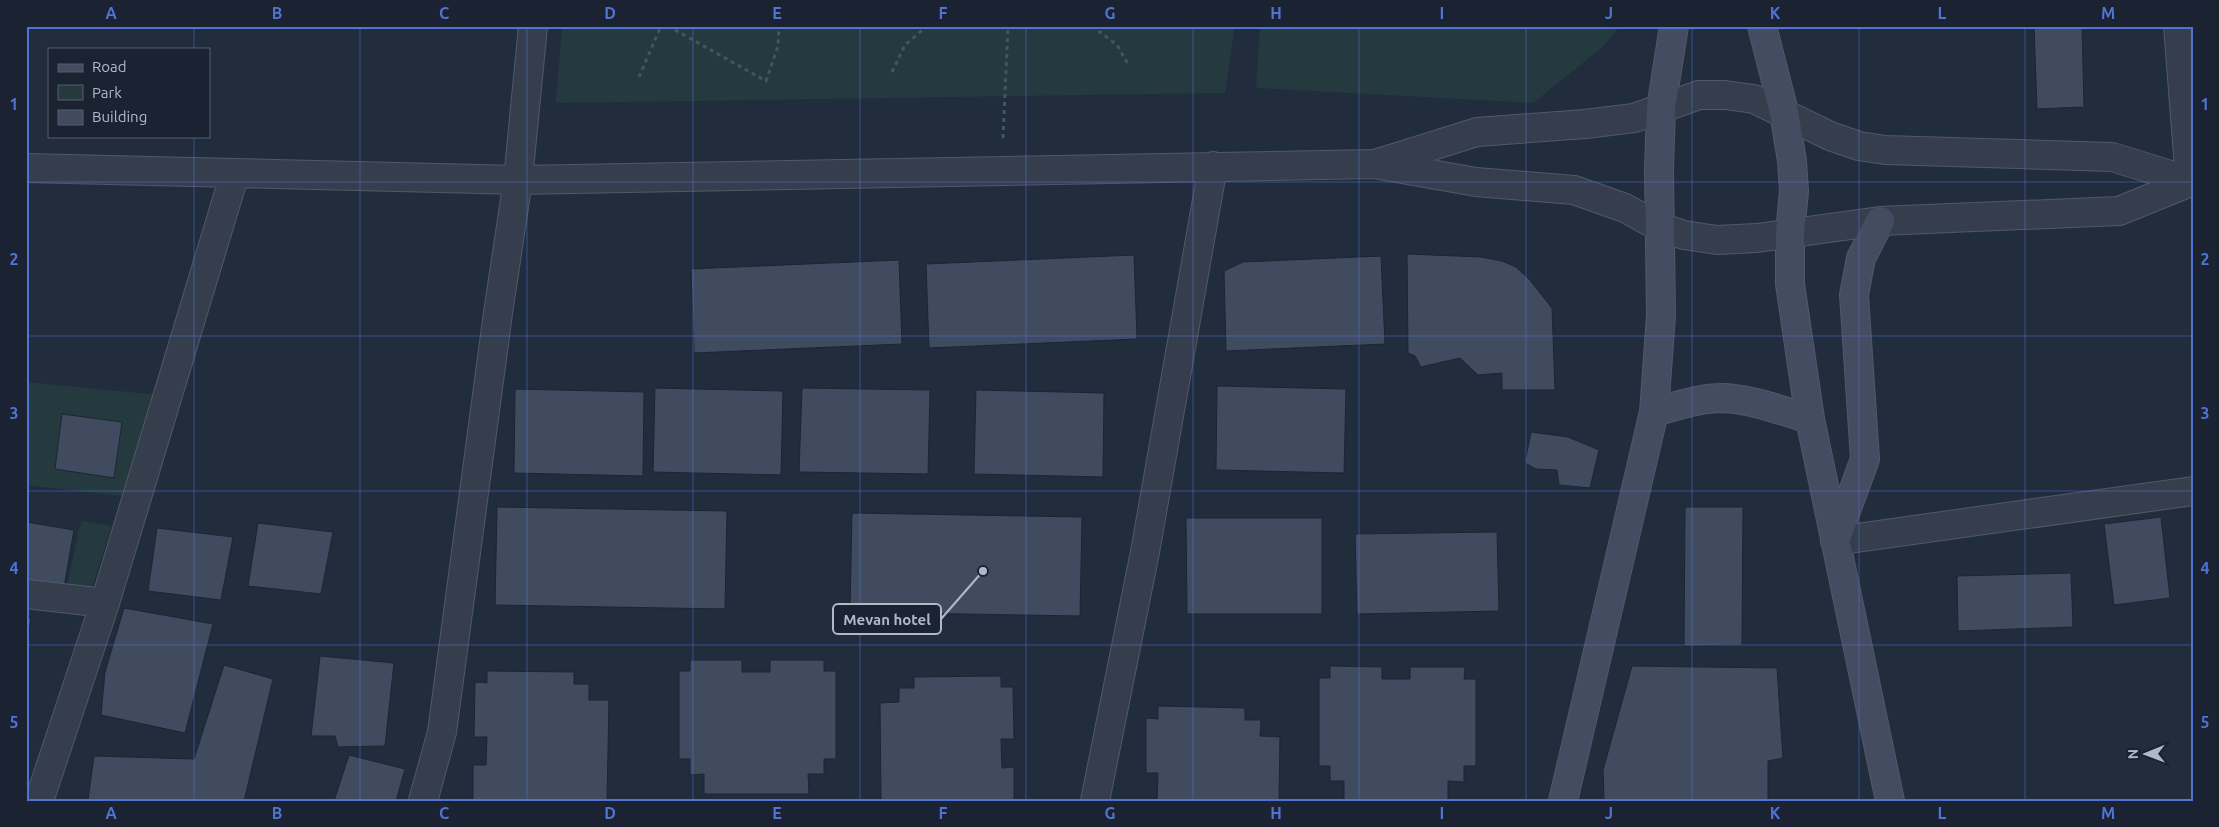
<svg xmlns="http://www.w3.org/2000/svg" width="2219" height="827" viewBox="0 0 2219 827" font-family="Ubuntu,sans-serif">
  <style>
    .green { fill: #243a3e }
    .building { fill: #404b60; stroke: #1d2534 }
    .lines { fill: none; stroke-linecap: round; stroke-linejoin: round }
    .minor-casing { stroke: #515968; stroke-width: 30 }
    .secondary-casing { stroke: #515968; stroke-width: 30 }
    .path { stroke: #41575c; stroke-width: 3; stroke-dasharray: 4 4; stroke-linecap: butt }
    .minor { stroke: #363e4d; stroke-width: 28 }
    .secondary { stroke: #434c61; stroke-width: 28 }
    .grid { fill: none; stroke: #5173d3; stroke-width: 1; stroke-opacity: 0.55 }
    .leader { fill: none; stroke: #b1b9c9; stroke-width: 2 }
    .callout-dot { fill: #b1b9c9; stroke: #1b2332; stroke-width: 2 }
    .callout { fill: #1b2332; stroke: #b1b9c9; stroke-width: 2 }
    .callout-label { font-size: 15px; text-anchor: middle; font-weight: bold; fill: #b1b9c9 }
    .neatline { fill: none; stroke: #5173d3; stroke-width: 2 }
    .grid-label { font-size: 16px; text-anchor: middle; font-weight: bold; fill: #5173d3 }
  </style>
  <rect width="100%" height="100%" fill="#212c3d"/>
  <!-- green -->
  <path class="green" d="M562,26H1235L1225,93L556,103Z
    M1260,26H1620L1604,46L1533,103L1256,88Z
    M26,382L160,395L130,497L26,485Z
    M82,521L112,526L90,593L67,587L79,529Z"/>
  <!-- building -->
  <path class="building" d="M2034,26H2082L2084,107L2037,109Z
    M1407,254L1481,257L1502,261L1516,267L1529,279L1552,308L1555,390H1502V373L1478,375L1460,358L1421,367L1415,356L1408,353Z
    M1134,255L1137,339L929,348L926,264Z
    M1381,256L1385,344L1226,351L1224,271L1243,262Z
    M899,260L902,344L694,353L691,269Z
    M1217,386L1346,389L1344,473L1216,470Z
    M655,388L783,391L781,475L653,472Z
    M802,388L930,390L928,474L799,472Z
    M515,389L644,392L643,476L514,473Z
    M976,390L1104,393L1103,477L974,474Z
    M62,414L122,422L114,478L55,469Z
    M1531,432L1568,437L1599,450L1590,488L1559,485L1557,470L1536,469L1525,463Z
    M497,507L727,511L725,609L495,605Z
    M1685,507H1743L1742,645L1684,646Z
    M852,513L1082,517L1080,616L850,612Z
    M2161,517L2170,598L2114,605L2104,524Z
    M1186,518H1322V614H1187Z
    M26,522L74,530L64,587L26,588Z
    M258,523L333,532L321,594L248,586Z
    M157,528L233,537L221,600L148,591Z
    M1497,532L1499,611L1357,614L1355,534Z
    M2071,573L2073,627L1958,631L1957,576Z
    M124,608L213,624L185,733L101,715L105,672Z
    M26,618H31L26,653Z
    M320,656L394,663L385,746L338,747L335,736H311Z
    M690,660H742V672H770V660H824V671H836V759H824V774H808L809,794H704V774L690,775V759H679V671H690Z
    M224,665L273,679L244,801L88,800L94,756L194,759Z
    M1330,666L1382,667V679H1410V667H1465L1464,679H1476V766H1464V782L1448,781V801H1344V781H1330V766H1319V678H1330Z
    M1632,666L1777,668L1783,758L1768,761V801H1604L1603,770Z
    M487,671L574,672V684H589V700H609L607,801H473V765H486L487,737H474L475,682L487,683Z
    M1001,676V687H1013L1014,739H1001L1002,768L1014,767V801H881L880,703L899,702V688H914V677Z
    M1158,706L1245,708V720H1261L1260,736L1280,737L1279,801H1157L1158,773H1146V718L1158,719Z
    M349,755L405,769L396,801H334Z"/>
  <g class="lines">
    <!-- minor casing -->
    <g class="minor-casing">
      <path id="minor" d="M2178,26L2190,181
        M1378,163L1477,132L1585,124L1634,118L1699,95H1725L1754,99L1830,136L1859,146L1885,150L2112,157L2190,181
        M26,168L518,180L1374,164L1476,182L1574,190L1625,208L1659,227L1684,235L1717,240L1757,238L1880,221L2119,211L2193,181
        M1835,541L2193,491
        M26,594L105,603
        M39,801L105,603L235,173
        M423,801L442,732L498,313L518,180L533,26
        M1095,801L1145,552L1213,166"/>
    </g>
    <!-- secondary casing -->
    <g class="secondary-casing">
      <path id="secondary" d="M1762,26L1784,112L1792,161L1794,191L1790,233V284L1810,419L1890,801
        M1654,412C1677,406 1699,398 1723,398C1752,399 1782,411 1810,419
        M1835,541L1865,459L1854,295L1861,258L1880,221
        M1563,801L1654,412L1661,315L1659,170L1661,108L1674,26"/>
    </g>
    <!-- path -->
    <path class="path" d="M668,26L766,81L778,46L779,26
      M1092,26L1117,45L1128,64
      M892,72L905,45L927,26
      M639,77L661,26
      M1003,138L1008,26"/>
    <!-- minor -->
    <use href="#minor" class="minor"/>
    <!-- secondary -->
    <use href="#secondary" class="secondary"/>
  </g>
  <!-- grid -->
  <path class="grid" d="M194,26V49M360,26V801M527,26V801M693,26V801M860,26V801M1026,26V801M1193,26V801M1359,26V801M1526,26V801M1692,26V801M1859,26V801M2025,26V801M194,136V801M26,182H2193M26,336H2193M26,491H2193M26,645H2193"/>
  <!-- callouts -->
  <path class="leader" d="M983 571L941 619"/>
  <circle class="callout-dot" cx="983" cy="571" r="5"/>
  <rect class="callout" x="833" y="604" width="108" height="30" rx="5"/>
  <g class="callout-label">
    <text x="887" y="625">Mevan hotel</text>
  </g>
  <!-- border -->
  <rect width="2219" height="827" fill="none" stroke="#1b2332" stroke-width="55"/>
  <!-- legend -->
  <rect x="48" y="48" width="162" height="90" fill="#1b2332" stroke="#575f6e"/>
  <rect x="58" y="64" width="25" height="8" fill="#434c61" stroke="#575f6e"/>
  <text x="92" y="72" font-size="15" fill="#b1b9c9">Road</text>
  <rect x="58" y="85" width="25" height="15" fill="#243a3e" stroke="#575f6e"/>
  <text x="92" y="98" font-size="15" fill="#b1b9c9">Park</text>
  <rect x="58" y="110" width="25" height="15" fill="#404b60" stroke="#575f6e"/>
  <text x="92" y="122" font-size="15" fill="#b1b9c9">Building</text>
  <!-- north arrow -->
  <g transform="translate(2146 754) rotate(269)" stroke="#1b2332" stroke-width="4" paint-order="stroke">
  <path d="M0-4L9 19L0 12L-9 19Z" fill="#b1b9c9"/>
  <text y="-8" font-size="14" font-weight="bold" text-anchor="middle" fill="#b1b9c9">N</text>
  </g>
  <rect x="28" y="28" width="2164" height="772" class="neatline"/>
  <g class="grid-label">
    <text x="111" y="19">A</text>
    <text x="277" y="19">B</text>
    <text x="444" y="19">C</text>
    <text x="610" y="19">D</text>
    <text x="777" y="19">E</text>
    <text x="943" y="19">F</text>
    <text x="1110" y="19">G</text>
    <text x="1276" y="19">H</text>
    <text x="1442" y="19">I</text>
    <text x="1609" y="19">J</text>
    <text x="1775" y="19">K</text>
    <text x="1942" y="19">L</text>
    <text x="2108" y="19">M</text>
    <text x="14" y="110">1</text>
    <text x="2205" y="110">1</text>
    <text x="14" y="265">2</text>
    <text x="2205" y="265">2</text>
    <text x="14" y="419">3</text>
    <text x="2205" y="419">3</text>
    <text x="14" y="574">4</text>
    <text x="2205" y="574">4</text>
    <text x="14" y="728">5</text>
    <text x="2205" y="728">5</text>
    <text x="111" y="819">A</text>
    <text x="277" y="819">B</text>
    <text x="444" y="819">C</text>
    <text x="610" y="819">D</text>
    <text x="777" y="819">E</text>
    <text x="943" y="819">F</text>
    <text x="1110" y="819">G</text>
    <text x="1276" y="819">H</text>
    <text x="1442" y="819">I</text>
    <text x="1609" y="819">J</text>
    <text x="1775" y="819">K</text>
    <text x="1942" y="819">L</text>
    <text x="2108" y="819">M</text>
  </g>
</svg>
